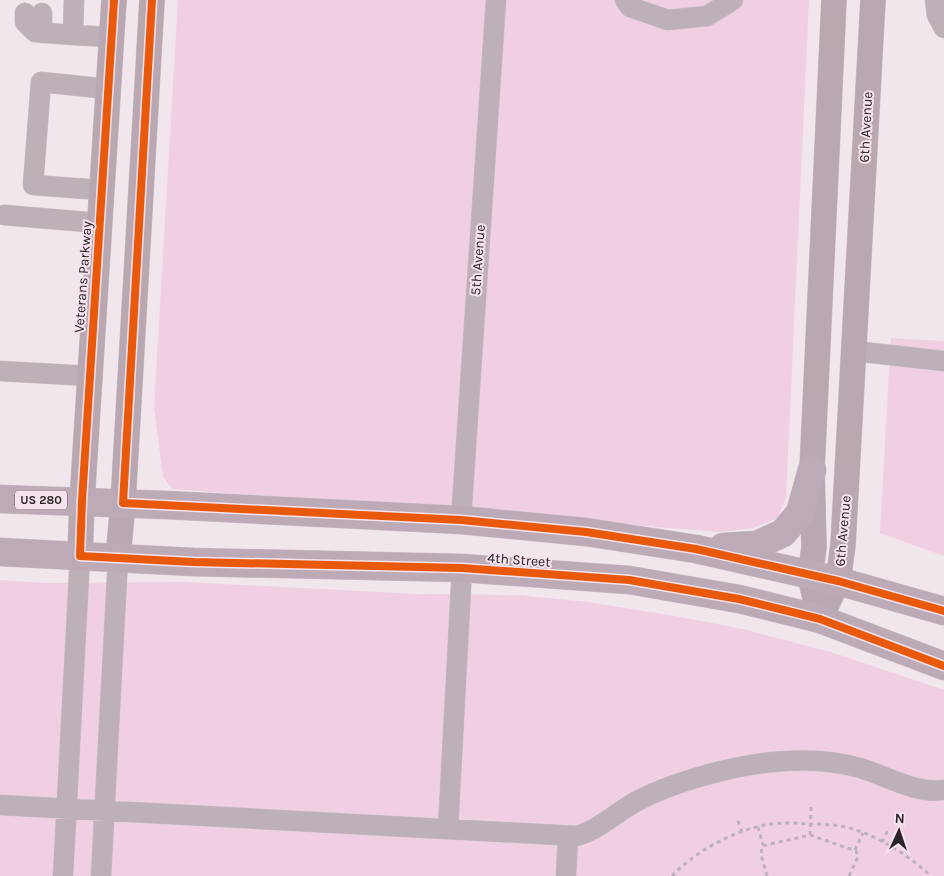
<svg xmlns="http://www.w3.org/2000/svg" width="944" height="876" viewBox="0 0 944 876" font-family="Karla,sans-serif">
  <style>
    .green { fill: #f0cfe2 }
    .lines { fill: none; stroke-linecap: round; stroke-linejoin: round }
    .minor-casing { stroke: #ccc4c9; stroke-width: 21 }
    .major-casing { stroke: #ccc4c9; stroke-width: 26 }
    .highway-casing { stroke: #ccc4c9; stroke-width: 29 }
    .path { stroke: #bdb2b9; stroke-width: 3; stroke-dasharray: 4 4; stroke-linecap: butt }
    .minor { stroke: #beb0b8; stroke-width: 20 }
    .major { stroke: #b9a8b2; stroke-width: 25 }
    .highway { stroke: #bcaab6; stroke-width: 28 }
    .cycleway-casing { stroke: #f5e2ed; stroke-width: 11 }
    .cycleway { stroke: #e8590c; stroke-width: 8 }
    .labels { text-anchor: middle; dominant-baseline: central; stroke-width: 4; stroke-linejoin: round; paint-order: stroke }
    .shield { fill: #f5e2ed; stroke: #675c63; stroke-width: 1 }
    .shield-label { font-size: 12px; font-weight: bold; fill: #2a2328 }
    .street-label { font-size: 14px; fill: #2a2328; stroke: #f5e2ed }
  </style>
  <rect width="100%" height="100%" fill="#f1e6ec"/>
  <!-- green -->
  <path class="green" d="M178,0H809L786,497L778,518L753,528L720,532L172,489L163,476L154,408Z
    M891,338L944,341V556L880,533Z
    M0,580L46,583L185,582L418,594L518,595L588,602L675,616L743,629L834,653L944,690V876H0Z"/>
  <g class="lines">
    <!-- minor casing -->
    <g class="minor-casing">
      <path id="minor" d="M74,0L73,35L111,37
        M625,0L630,7L668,20L707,16L733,0
        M935,0L937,15L944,28
        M25,13V22L35,32L73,35
        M42,33V13
        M101,190L33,185L41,82L108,89
        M4,215L99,223
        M854,351L944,361
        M0,371L90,376
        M461,520L496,0
        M0,805L576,836C598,831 619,810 639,800C674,782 734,765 774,762C803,759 832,760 860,768C887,776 915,794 944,790
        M448,829L462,568
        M63,876L80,556
        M101,876L118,558
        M566,876L568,836"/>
    </g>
    <!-- major casing -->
    <g class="major-casing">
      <path id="major" d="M80,556L82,501L114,0
        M118,558L123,503L152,0
        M814,594L810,576L814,547L812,470L834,0
        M820,619L838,581L843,545L873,0"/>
    </g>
    <!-- highway casing -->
    <g class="highway-casing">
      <path id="highway" d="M0,499L166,505L461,520L586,532L696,549L838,581L944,611
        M723,547L757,545L783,533L800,513L812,470
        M0,552L193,562L462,568L629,580L739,599L820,619L944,666"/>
    </g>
    <!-- path -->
    <path class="path" d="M738,821L742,832
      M758,827L763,845
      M810,835L811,807
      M882,842L888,830
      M855,850L863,833
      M672,876C696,851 731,832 765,825C780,822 796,823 811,824C825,824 840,825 853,829C882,838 909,856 931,876
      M767,876L761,855L762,846L810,835L856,851L858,857L849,876"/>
    <!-- minor -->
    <use href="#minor" class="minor"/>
    <!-- major -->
    <use href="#major" class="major"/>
    <!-- highway -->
    <use href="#highway" class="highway"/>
    <!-- cycleway casing -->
    <g class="cycleway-casing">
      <path id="cycleway" d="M114,0L82,501L80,556L193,562L462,568L629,580L739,599L820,619L944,666
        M152,0L123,503L461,520L586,532L696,549L838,581L944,611"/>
    </g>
    <!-- cycleway -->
    <use href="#cycleway" class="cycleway"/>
  </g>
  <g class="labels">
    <!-- shield labels -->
    <rect class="shield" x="15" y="490.5" width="52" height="19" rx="4"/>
    <g class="shield-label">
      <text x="41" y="500">US 280</text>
    </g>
    <!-- street labels -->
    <g class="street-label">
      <text transform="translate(866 127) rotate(-87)">6th Avenue</text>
      <text transform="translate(478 260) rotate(-86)">5th Avenue</text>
      <text transform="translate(83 277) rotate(-86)">Veterans Parkway</text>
      <text transform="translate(843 531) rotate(-85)">6th Avenue</text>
      <text transform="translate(519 560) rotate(4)">4th Street</text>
    </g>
  </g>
  <!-- north arrow -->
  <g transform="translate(899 831) rotate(3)" stroke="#f5e2ed" stroke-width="4" paint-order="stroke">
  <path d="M0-4L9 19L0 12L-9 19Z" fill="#2a2328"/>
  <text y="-8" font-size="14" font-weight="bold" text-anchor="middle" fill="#2a2328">N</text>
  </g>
</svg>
